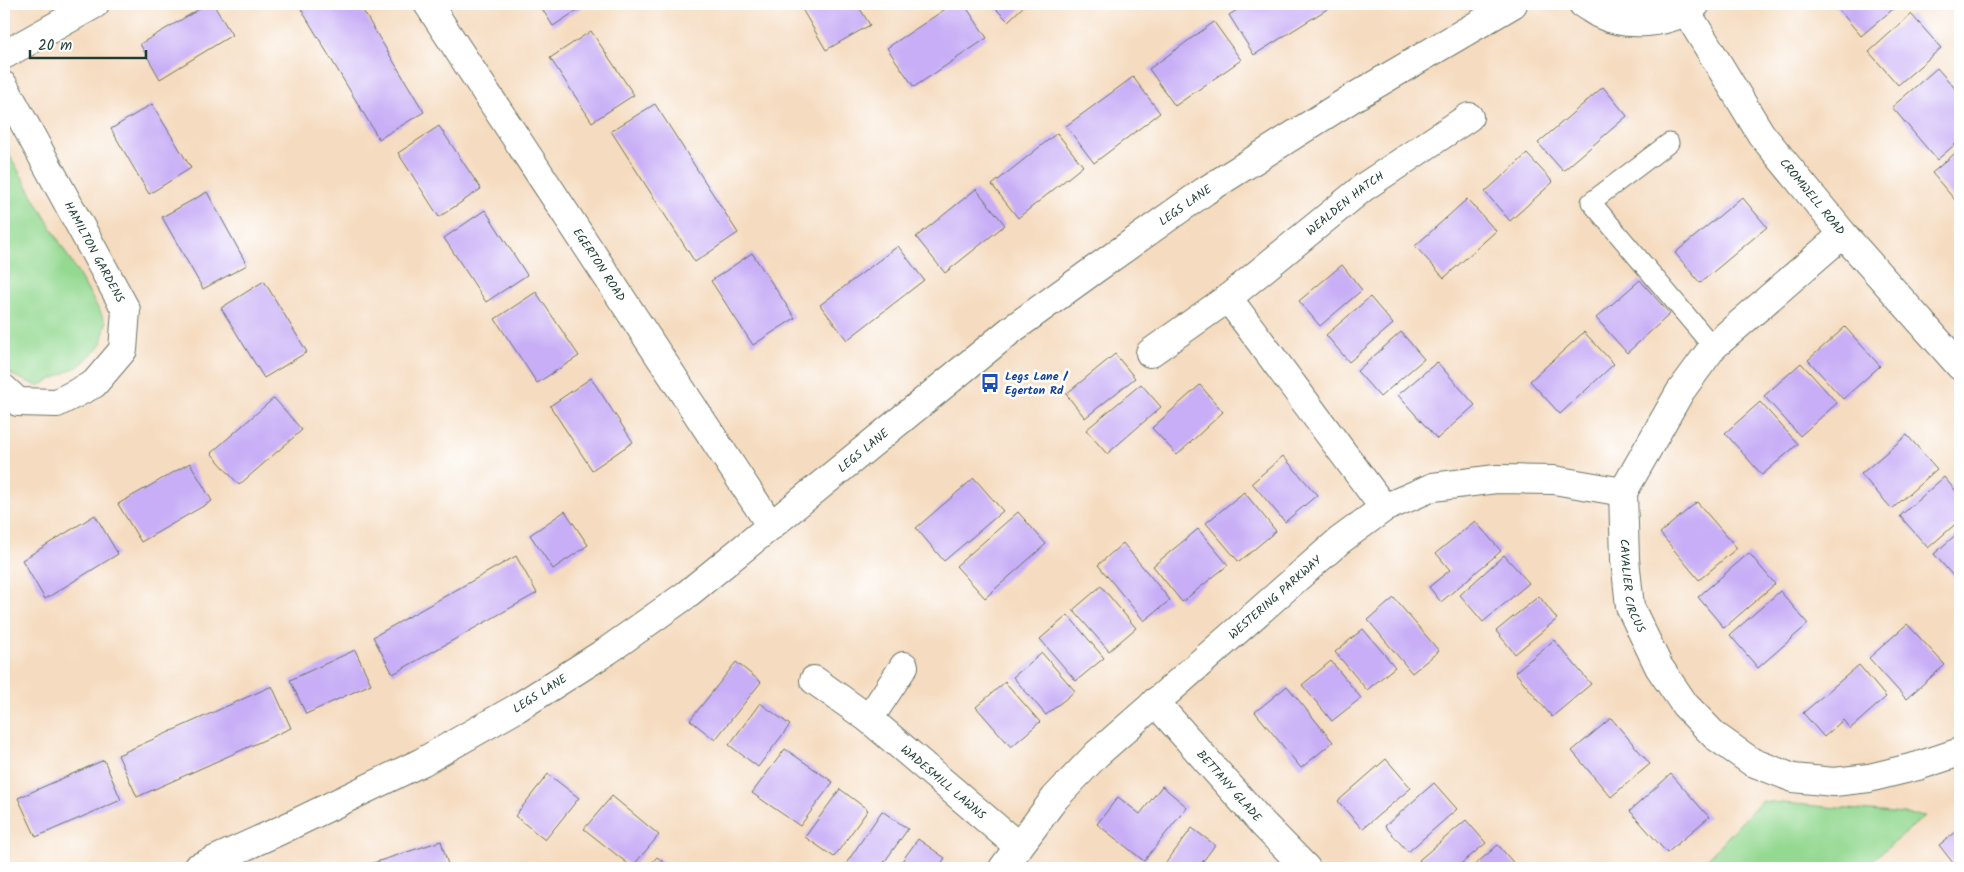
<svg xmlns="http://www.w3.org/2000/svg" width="1964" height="872" viewBox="0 0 1964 872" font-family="Kalam,sans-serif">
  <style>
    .green { fill: #94d992; stroke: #5a8b63 }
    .building { fill: #c8aef6 }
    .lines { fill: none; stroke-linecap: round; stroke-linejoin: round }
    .service-casing { stroke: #6a7465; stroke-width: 21 }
    .minor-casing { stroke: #6a7465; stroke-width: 30 }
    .service { stroke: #fff; stroke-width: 19 }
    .minor { stroke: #fff; stroke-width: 28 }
    .labels { text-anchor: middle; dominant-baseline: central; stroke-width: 5; stroke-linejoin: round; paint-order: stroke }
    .street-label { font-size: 12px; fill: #1f3d34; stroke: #fff }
    .transit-label { font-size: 12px; font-weight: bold; fill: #164399; stroke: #fff; text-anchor: start }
  </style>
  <rect width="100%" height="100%" fill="#fff"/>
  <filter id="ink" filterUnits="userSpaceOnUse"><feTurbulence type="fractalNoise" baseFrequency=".02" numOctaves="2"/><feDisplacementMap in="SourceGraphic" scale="10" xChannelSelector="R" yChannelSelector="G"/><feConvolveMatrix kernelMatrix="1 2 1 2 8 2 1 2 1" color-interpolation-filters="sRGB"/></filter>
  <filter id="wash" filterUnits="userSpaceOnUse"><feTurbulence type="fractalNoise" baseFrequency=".0096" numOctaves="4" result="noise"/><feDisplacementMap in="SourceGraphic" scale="20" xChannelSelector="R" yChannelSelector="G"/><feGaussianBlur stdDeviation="1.12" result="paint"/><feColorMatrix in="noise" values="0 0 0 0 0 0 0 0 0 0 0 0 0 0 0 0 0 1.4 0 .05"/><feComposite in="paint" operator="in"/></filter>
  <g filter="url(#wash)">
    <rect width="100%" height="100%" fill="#f5dbbf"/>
    <!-- green -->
    <path class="green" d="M4,146L106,322L101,345L79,366L38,386L12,375L4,362Z
      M1761,801L1925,816L1863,868H1699Z"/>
    <g id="blocks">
      <!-- building -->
      <path class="building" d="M208,4H213L232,35L160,79L140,44Z
        M298,4H359L424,112L379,139Z
        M539,4H587L553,26Z
        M799,4H857L870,25L826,50Z
        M953,4H964L987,38L914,87L887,48Z
        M991,4H1026L1008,21Z
        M1246,4H1331L1332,6L1254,55L1229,15Z
        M1834,4H1899L1861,36Z
        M1911,14L1941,48L1898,85L1869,52Z
        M1214,22L1241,60L1175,106L1149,69Z
        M591,31L634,95L592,122L550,58Z
        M1937,68L1960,94V140L1937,160L1892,107Z
        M1133,77L1160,113L1094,163L1066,126Z
        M1603,87L1627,116L1563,171L1538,143Z
        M152,104L191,168L149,194L111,129Z
        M655,104L738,233L695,262L611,131Z
        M439,126L481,189L439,217L398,153Z
        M1057,133L1083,166L1018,218L992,185Z
        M1960,149V206L1932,173Z
        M1527,154L1553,182L1510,221L1485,192Z
        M976,189L1005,225L945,273L916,237Z
        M207,192L247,265L203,289L162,217Z
        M1742,197L1767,227L1700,283L1675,253Z
        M1467,199L1496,231L1444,278L1415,246Z
        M485,210L527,275L486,302L444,238Z
        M898,246L924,280L847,340L820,305Z
        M752,253L795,318L753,345L711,281Z
        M1342,265L1362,290L1320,326L1299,301Z
        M1640,280L1670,314L1627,353L1596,318Z
        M264,281L307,352L264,378L221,308Z
        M536,292L579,356L537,383L495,319Z
        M1370,297L1393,324L1349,362L1326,335Z
        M1845,327L1880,366L1843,399L1808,360Z
        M1401,332L1424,359L1380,397L1357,371Z
        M1584,332L1614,364L1560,414L1530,381Z
        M1115,354L1135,378L1085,418L1066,394Z
        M1437,362L1475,405L1437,439L1398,395Z
        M1801,363L1837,403L1800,436L1764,396Z
        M591,378L633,442L592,470L550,406Z
        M1141,384L1161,407L1107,454L1086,430Z
        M1200,385L1223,412L1177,455L1152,428Z
        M274,398L302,430L239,485L211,453Z
        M1760,402L1798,444L1762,475L1725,433Z
        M1907,435L1937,469L1892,509L1861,474Z
        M1283,456L1317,495L1285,522L1252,483Z
        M190,463L212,501L141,542L118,504Z
        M1944,477L1960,496V520L1928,548L1900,516Z
        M974,478L1003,511L944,561L916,528Z
        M1244,492L1276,531L1239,562L1206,523Z
        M1697,502L1737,548L1699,580L1660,533Z
        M565,511L588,545L553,569L530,535Z
        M1018,512L1046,544L985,598L956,566Z
        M95,515L118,554L45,599L22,560Z
        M1475,521L1501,551L1441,602L1429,587L1450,570L1436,553Z
        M1198,529L1228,565L1182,602L1153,566Z
        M1960,531V584L1934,554Z
        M1123,543L1170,600L1144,621L1098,565Z
        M1749,553L1775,584L1724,628L1698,597Z
        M1504,555L1529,583L1483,622L1460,595Z
        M516,556L537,593L393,674L373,637Z
        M1101,586L1136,628L1109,651L1073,610Z
        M1780,591L1808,624L1758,668L1730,635Z
        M1539,596L1557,619L1515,654L1496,631Z
        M1394,598L1439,651L1412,673L1368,620Z
        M1068,615L1104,658L1076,681L1040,639Z
        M1907,624L1945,665L1906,699L1869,658Z
        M1363,629L1395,667L1367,690L1335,652Z
        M1554,640L1591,684L1552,717L1515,672Z
        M355,650L371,684L306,714L290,680Z
        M1042,653L1075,691L1046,715L1013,677Z
        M1331,661L1361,698L1332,721L1302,685Z
        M736,662L761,682L715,740L690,720Z
        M1859,665L1886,697L1850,729L1843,720L1824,737L1803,713Z
        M1005,682L1040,722L1011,747L976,707Z
        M272,686L291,728L137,797L118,755Z
        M1287,686L1333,742L1301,768L1255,712Z
        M760,703L790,725L758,767L729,745Z
        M1611,718L1650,764L1611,797L1572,751Z
        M785,749L833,782L800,826L752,793Z
        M1386,759L1411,788L1362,829L1338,801Z
        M104,760L121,800L36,837L18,798Z
        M548,774L579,798L545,840L515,816Z
        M1671,774L1709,817L1667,853L1630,811Z
        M1434,783L1457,809L1408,852L1385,826Z
        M1162,786L1187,807L1144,861L1097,824L1118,797L1140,814Z
        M840,789L868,810L834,857L805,837Z
        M612,796L659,835L632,867L584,829Z
        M882,811L908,829L880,868H850L845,865Z
        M1466,820L1486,843L1456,868H1426L1419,860Z
        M1192,828L1215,845L1198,868H1162Z
        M1960,829V868H1957L1939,845Z
        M918,839L945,858L938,868H897Z
        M441,841L449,868H365L364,866Z
        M1498,845L1518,868H1471Z
        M657,857L671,868H647Z"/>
    </g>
  </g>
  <g filter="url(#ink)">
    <use href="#blocks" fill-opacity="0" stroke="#6a7465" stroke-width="1"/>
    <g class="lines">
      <!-- service casing -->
      <g class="service-casing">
        <path id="service" d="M1669,143L1591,202L1713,347"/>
      </g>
      <!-- minor casing -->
      <g class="minor-casing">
        <g id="minor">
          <path id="s1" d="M428,4L771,526"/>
          <path d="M1583,4C1588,7 1594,11 1599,14C1628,28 1671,24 1696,4"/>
          <path id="s2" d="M1686,11L1761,134L1843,234L1960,366"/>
          <path d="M4,55L95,4"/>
          <path id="s3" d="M4,86L126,310L123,350L94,384L57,403L18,402L4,389"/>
          <path id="s4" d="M1843,234L1713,347L1680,392L1623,492L1625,559L1630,607L1659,667L1685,705L1715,736L1752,762L1793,778L1834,782L1869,778L1918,766L1960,752"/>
          <path d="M1228,298L1384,508"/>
          <path id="s5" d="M1150,353L1228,298L1364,187L1469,117"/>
          <path id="s6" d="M814,680L869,719L1018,846"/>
          <path id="s7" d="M1155,702L1263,824L1306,868"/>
          <path d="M869,719L904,666"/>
          <path id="s8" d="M197,868L279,831L422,762L517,708L607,651L686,595L1011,330L1094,270L1205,191L1354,97L1513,4"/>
          <path id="s9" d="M1003,868L1055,798L1097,754L1339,541L1384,508L1433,487L1496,479L1554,480L1623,492"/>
        </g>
      </g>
      <!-- service -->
      <use href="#service" class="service"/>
      <!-- minor -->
      <use href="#minor" class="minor"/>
    </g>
  </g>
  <!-- icons -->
  <defs>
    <g id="bus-bare" transform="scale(1.5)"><path d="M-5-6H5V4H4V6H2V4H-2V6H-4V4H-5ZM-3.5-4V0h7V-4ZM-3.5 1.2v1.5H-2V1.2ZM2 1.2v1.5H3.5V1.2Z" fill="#1a4fb4" stroke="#fff" stroke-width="2.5" paint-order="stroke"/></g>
  </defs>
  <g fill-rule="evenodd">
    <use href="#bus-bare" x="990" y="383"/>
  </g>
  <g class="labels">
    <!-- street labels -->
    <g class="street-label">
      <text stroke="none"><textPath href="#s2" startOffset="225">CROMWELL ROAD</textPath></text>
      <text stroke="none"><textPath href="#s5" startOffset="246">WEALDEN HATCH</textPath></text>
      <text stroke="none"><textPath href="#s8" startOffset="1195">LEGS LANE</textPath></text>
      <text stroke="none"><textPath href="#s3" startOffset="189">HAMILTON GARDENS</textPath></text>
      <text stroke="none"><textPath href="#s1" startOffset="312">EGERTON ROAD</textPath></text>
      <text stroke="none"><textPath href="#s8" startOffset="790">LEGS LANE</textPath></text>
      <text stroke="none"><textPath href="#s4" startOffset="438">CAVALIER CIRCUS</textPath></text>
      <text stroke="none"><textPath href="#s9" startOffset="385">WESTERING PARKWAY</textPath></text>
      <text stroke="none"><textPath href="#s8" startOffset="385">LEGS LANE</textPath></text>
      <text stroke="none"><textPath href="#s6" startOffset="165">WADESMILL LAWNS</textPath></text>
      <text stroke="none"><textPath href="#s7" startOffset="112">BETTANY GLADE</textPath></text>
    </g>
    <!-- transit labels -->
    <g class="transit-label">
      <text x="1005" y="376">Legs Lane /<tspan x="1005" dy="14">Egerton Rd</tspan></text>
    </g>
  </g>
  <!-- margin -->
  <rect width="1964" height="872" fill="none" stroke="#fff" stroke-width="20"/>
  <!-- scale -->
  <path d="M30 50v8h116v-8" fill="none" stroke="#1f3d34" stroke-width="2.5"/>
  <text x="38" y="50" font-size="15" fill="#1f3d34" stroke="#ffffff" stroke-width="4" paint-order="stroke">20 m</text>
</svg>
